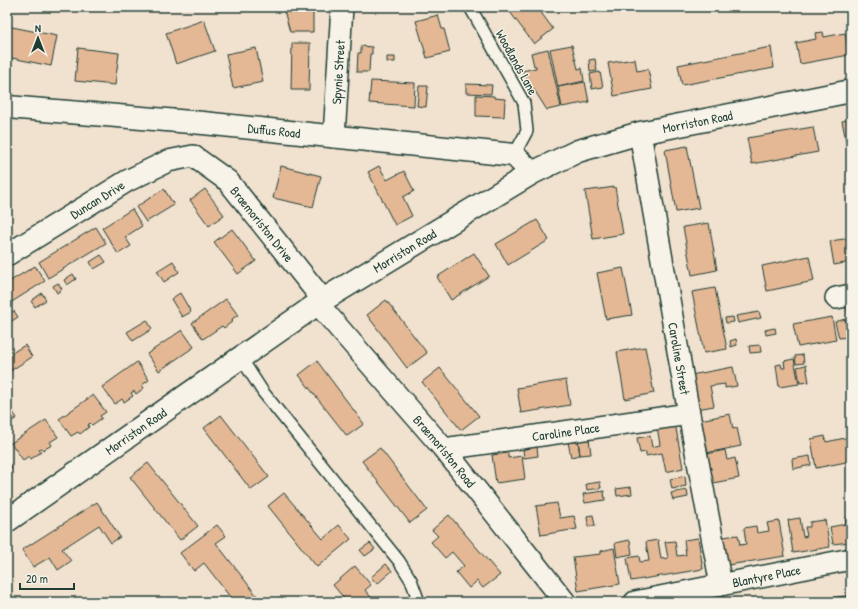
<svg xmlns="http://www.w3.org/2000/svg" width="858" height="609" viewBox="0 0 858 609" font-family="'Patrick Hand',sans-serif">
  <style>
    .building { fill: #e4b895; stroke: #1f3d34 }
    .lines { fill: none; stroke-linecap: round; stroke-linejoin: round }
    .service-casing { stroke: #1f3d34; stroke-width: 14 }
    .minor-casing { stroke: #1f3d34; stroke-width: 24 }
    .tertiary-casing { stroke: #1f3d34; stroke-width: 25 }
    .secondary-casing { stroke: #1f3d34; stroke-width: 25 }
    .service { stroke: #f7f3e8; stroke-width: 11 }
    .minor { stroke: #f7f3e8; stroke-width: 21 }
    .tertiary { stroke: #f7f3e8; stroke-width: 22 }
    .secondary { stroke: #f7f3e8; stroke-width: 22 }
    .labels { text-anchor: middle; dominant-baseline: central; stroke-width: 3; stroke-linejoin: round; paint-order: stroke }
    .street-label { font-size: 13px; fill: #1f3d34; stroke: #f7f3e8 }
  </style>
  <rect width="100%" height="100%" fill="#f1e1cf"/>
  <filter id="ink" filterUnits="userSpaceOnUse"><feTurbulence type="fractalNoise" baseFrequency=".025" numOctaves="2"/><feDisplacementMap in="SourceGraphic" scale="8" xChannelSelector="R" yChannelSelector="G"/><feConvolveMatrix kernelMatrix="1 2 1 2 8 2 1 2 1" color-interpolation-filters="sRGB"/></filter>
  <g filter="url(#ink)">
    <!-- building -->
    <path class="building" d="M283,7H313V32H290Z
      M517,7H537L553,29L534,44L510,12Z
      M438,15L442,29H444L450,52L427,58L416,21Z
      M204,20L215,51L176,64L166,33Z
      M7,26L57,36L51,66L7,57Z
      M823,32L824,37L845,33L849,55L800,64L796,43L816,39L815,33Z
      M292,43H310L309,90H291Z
      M572,45L578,69L582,68L584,81L558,87L550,49Z
      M361,46L372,47V54H370L369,72H357L358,53H361Z
      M771,47L774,68L682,85L678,65Z
      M78,48L119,53L115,85L75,81Z
      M256,48L263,82L233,88L226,54Z
      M548,49L561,107L547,110L522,71L536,68V66H534L531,53Z
      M387,57H395V62H387Z
      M595,59L597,71L590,72L589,60Z
      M635,59L637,71L648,69L652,89L614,96L608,63Z
      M600,72L603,87L592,89L590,74Z
      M371,81L415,83L414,106L369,103Z
      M585,82L589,102L562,107L558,87Z
      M466,84L492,85L491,94L466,93Z
      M419,86H428L426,107L417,106Z
      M476,95L494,96V98L505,99L504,117L476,116Z
      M851,119V146H847L842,121Z
      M813,127L818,152L752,164L747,138Z
      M687,146L699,208L676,212L665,150Z
      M281,166L321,176L313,207L273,198Z
      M379,166L387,180L404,171L414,191L403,197L412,216L395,225L368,172Z
      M615,187L623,234L593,239L585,191Z
      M164,189L174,205L146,222L136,207Z
      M205,189L224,215L209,226L190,200Z
      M132,209L142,226L125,237L131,246L118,254L102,228Z
      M537,220L549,240L508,265L496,244Z
      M709,223L717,270L692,275L683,227Z
      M96,227L106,243L48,278L39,262Z
      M232,229L256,261L238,274L214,242Z
      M851,238V262L834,265L830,241Z
      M474,253L489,276L451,300L437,277Z
      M101,255L106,262L94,269L90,262Z
      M809,256L814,281L767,291L762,266Z
      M173,261L179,272L164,282L157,271Z
      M35,266L45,281L7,305V283Z
      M623,268L632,315L606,319L597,273Z
      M73,274L76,279L67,285L64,280Z
      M58,283L62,289L57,293L53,286Z
      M715,288L727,349L704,353L692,292Z
      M42,293L46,300L35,307L31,301Z
      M180,293L191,312L182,317L171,299Z
      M226,299L238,315L232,319L233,321L224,328L222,326L203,339L192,323Z
      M386,300L427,353L407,368L367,315Z
      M851,308V314L848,315L847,309Z
      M14,311L18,317L7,324V315Z
      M759,312L761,318L738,323L736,316Z
      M733,317L734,322L726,323L725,318Z
      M832,317L836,340L798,347L793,324Z
      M845,319L848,337L839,338L835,322Z
      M147,320L152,329L133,341L127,332Z
      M775,328L776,333L766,335L765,330Z
      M182,330L194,347L159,371L147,354Z
      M736,339L737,345L731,347L730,341Z
      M25,345L32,357L7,373V356Z
      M760,345L761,352L750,353L749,346Z
      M645,347L654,393L625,399L617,352Z
      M803,355L804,363L796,364L795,356Z
      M794,359L799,384L779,387L776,365L781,364L782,368H785L784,361Z
      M317,361L364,424L347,436L299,375Z
      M137,362L149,380L142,385L144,388L136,394L134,391L131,393L133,396L124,402L122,399L115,404L102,387Z
      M806,365L809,382L800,383L797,367Z
      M733,367L737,386L725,388V384L710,386L714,406L697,409L691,375Z
      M440,368L479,416L461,430L422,382Z
      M566,380L570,405L521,413L517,388Z
      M93,395L106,412L100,416L102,418L92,425L90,423L88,425L89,427L80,434L78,432L71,436L59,419Z
      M12,411L17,418L7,424V414Z
      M730,414L733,429L737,428L741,446L706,453L700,420Z
      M221,415L269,477L251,490L204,428Z
      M46,420L58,437L50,442L52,445L43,450L42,448L39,449L41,452L31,459L29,456L23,460L11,443Z
      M675,423L683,468L666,472L662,453L646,456V452L640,453L637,438L650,436L652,447L660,445L657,426Z
      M825,436L826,442L850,437L851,461L816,468L811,439Z
      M589,439L591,454L580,455L578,441Z
      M578,441L580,455L571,457L568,442Z
      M537,447L538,456L524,458L523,449Z
      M380,448L427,510L410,523L362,461Z
      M725,450L727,460L735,458L739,478L713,483L707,454Z
      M508,453V458L522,456L525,479L496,483L492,455Z
      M810,456L811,465L793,469L792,459Z
      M7,460L12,467L7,470Z
      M148,463L198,526L180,540L130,477Z
      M685,476L686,486L672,489L670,479Z
      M600,482L601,488L587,490L586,484Z
      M631,487L632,494L617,496L616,489Z
      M687,490L688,497L673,500L671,493Z
      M604,491L605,500L585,503L583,494Z
      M284,493L323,539L339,525L351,539L317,567L268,506Z
      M97,502L120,537L111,543L99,525L62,549L71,561L58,570L50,557L33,567L22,550Z
      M557,503L560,518L574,516L577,529L541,535L536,506Z
      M449,515L500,575L483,588L477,581L469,588L456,572L464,566L452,552L445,558L431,542L438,536L432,530Z
      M593,515L595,526L588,527L587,516Z
      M800,518L803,537L807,536L805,527H810V522L825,520L830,547L793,553L788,520Z
      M845,518H851V545H850L849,542L833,544L830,527L846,524Z
      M779,521L785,556L728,565L723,537L738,535L740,545L746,544L744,528L756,526L757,533L769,531L767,523Z
      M217,525L226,536L216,543L257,596L249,602H234L204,563L194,571L180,553Z
      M698,538L703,569L631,581L627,558L639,556L640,562L649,561L646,542L658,540L661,559L668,558L665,542L675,541L677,556L686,555L684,540Z
      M630,540L632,554L617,557L615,543Z
      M370,543L375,549L365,556L360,550Z
      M614,548L620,584L578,591L573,557L601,554V551Z
      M386,564L392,571L377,584L371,577Z
      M355,566L371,585L365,590L375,602H347L333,585Z
      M10,586L12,594L7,596V587Z
      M851,595V602H802Z"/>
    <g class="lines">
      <!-- service casing -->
      <g class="service-casing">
        <path id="service" d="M470,7L524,103L527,131L514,155
          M241,358L263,392L399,561L411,580L419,602"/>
      </g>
      <!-- minor casing -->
      <g class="minor-casing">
        <g id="minor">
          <path id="s1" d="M640,133L689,414L721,585"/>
          <path id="s2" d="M334,137L342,7"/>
          <path id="s3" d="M7,255L127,181L168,161L193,156L228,181L323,300"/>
          <path d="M836,298L851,295"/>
          <path id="s4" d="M318,304L444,449L565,602"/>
          <path id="s5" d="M444,449L689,414"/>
          <path id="s6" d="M635,602L851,559"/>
        </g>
      </g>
      <!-- tertiary casing -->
      <g class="tertiary-casing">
        <g id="tertiary">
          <path id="s7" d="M7,521L323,300L532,173"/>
        </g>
      </g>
      <!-- secondary casing -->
      <g class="secondary-casing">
        <g id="secondary">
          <path id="s8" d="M7,107L203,123L514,155L532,173L578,151L640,133L851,91"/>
        </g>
      </g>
      <!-- service -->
      <use href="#service" class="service"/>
      <!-- minor -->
      <use href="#minor" class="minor"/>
      <!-- tertiary -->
      <use href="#tertiary" class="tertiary"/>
      <!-- secondary -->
      <use href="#secondary" class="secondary"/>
    </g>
  </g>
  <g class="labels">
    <!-- street labels -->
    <g class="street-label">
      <text transform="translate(517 62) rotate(61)">Woodlands Lane</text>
      <text stroke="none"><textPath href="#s2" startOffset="65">Spynie Street</textPath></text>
      <text stroke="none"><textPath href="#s8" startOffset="709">Morriston Road</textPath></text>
      <text stroke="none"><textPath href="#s8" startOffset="268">Duffus Road</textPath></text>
      <text stroke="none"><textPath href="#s3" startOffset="106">Duncan Drive</textPath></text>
      <text stroke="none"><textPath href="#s3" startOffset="310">Braemoriston Drive</textPath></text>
      <text stroke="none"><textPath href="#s7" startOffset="481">Morriston Road</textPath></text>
      <text stroke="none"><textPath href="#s1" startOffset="229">Caroline Street</textPath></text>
      <text stroke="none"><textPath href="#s7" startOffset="157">Morriston Road</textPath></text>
      <text stroke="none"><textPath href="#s5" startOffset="123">Caroline Place</textPath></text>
      <text stroke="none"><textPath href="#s4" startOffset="194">Braemoriston Road</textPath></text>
      <text stroke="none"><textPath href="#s6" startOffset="134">Blantyre Place</textPath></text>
    </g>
  </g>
  <!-- margin -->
  <rect width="858" height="609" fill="none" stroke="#f7f3e8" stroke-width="24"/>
  <rect x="12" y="12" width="834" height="585" fill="none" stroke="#1f3d34" stroke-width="1.5" filter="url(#ink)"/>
  <!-- north arrow -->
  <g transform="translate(38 38)" stroke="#f7f3e8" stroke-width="3" paint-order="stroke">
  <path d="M0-3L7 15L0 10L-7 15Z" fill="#1f3d34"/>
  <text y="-6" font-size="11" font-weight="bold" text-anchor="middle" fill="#1f3d34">N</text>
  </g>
  <!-- scale -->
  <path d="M20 583v6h54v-6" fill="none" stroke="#1f3d34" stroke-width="2"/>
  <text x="26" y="583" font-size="12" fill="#1f3d34" stroke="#f7f3e8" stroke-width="3" paint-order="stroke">20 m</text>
</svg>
